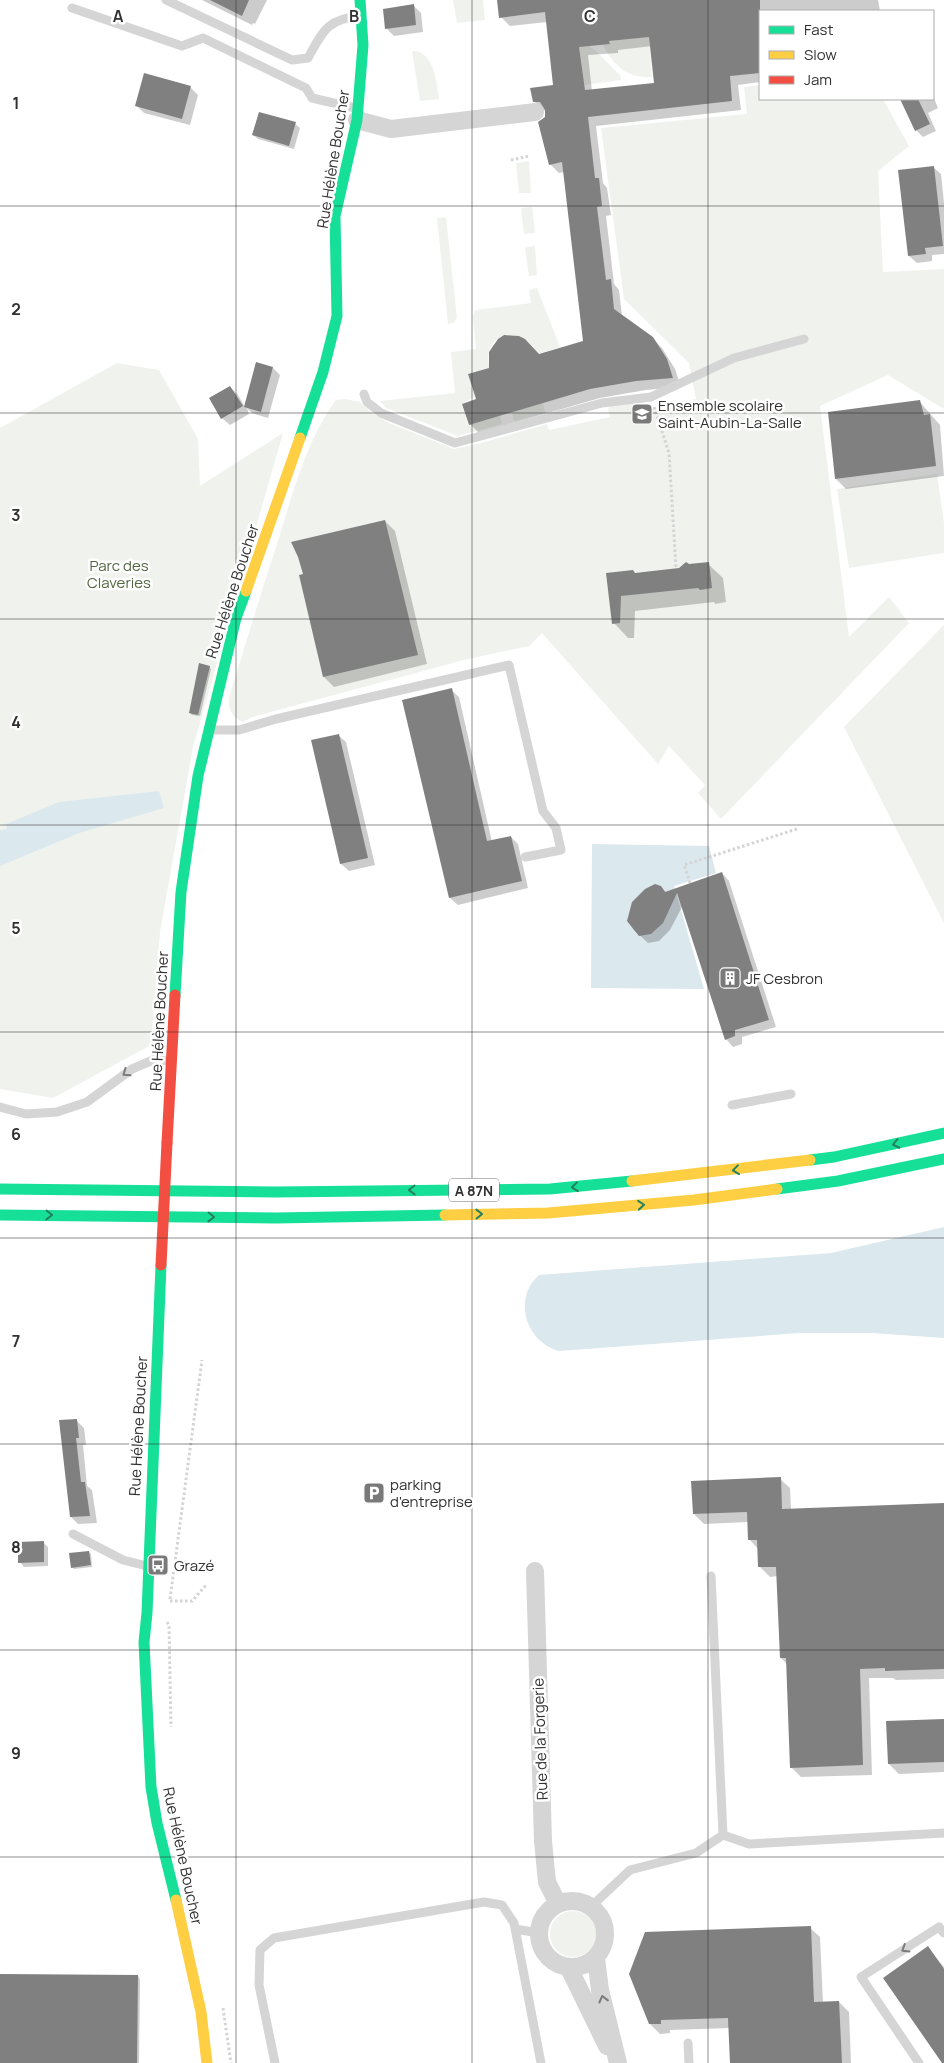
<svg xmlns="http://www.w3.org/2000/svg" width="944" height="2063" viewBox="0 0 944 2063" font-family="Manrope,sans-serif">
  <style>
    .green { fill: #f0f3ed }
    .water { fill: #dbe8ee }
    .shadow { fill: #0003; fill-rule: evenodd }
    .building { fill: #808080; fill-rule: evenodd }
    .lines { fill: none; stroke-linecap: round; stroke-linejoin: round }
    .path { stroke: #d4d4d4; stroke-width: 3; stroke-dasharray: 2.5 2.5; stroke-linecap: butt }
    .lane { stroke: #d5d5d5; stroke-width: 9 }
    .street { stroke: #d5d5d5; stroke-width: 18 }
    .fast { stroke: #16e098; stroke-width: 11 }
    .slow { stroke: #ffcf43; stroke-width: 11 }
    .jam { stroke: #f24e42; stroke-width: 11 }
    .jam-bridge { stroke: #f24e42; stroke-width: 11 }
    .oneway { stroke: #7b7b7b }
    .oneway2 { stroke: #25805f }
    .grid { fill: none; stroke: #313131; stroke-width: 1; stroke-opacity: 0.55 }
    .labels { text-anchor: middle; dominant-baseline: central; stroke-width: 5; stroke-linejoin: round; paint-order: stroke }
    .shield { fill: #fff; stroke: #6f6f6f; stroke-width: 1 }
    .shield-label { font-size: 14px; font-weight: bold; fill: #313131 }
    .street-label { font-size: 15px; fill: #313131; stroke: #fff }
    .poi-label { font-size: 15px; fill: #313131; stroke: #fff; text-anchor: start }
    .park-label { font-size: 15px; fill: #556843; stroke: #fff }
    .grid-label { font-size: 16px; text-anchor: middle; font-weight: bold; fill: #313131; stroke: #fff; stroke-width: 5; stroke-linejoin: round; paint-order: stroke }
  </style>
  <rect width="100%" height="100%" fill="#fff"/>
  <!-- green -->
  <path class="green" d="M453,0H483L485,20L457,23Z
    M649,37L652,77C629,79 613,66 603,45L610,44L611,41Z
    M578,41C595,46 607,63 620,75L621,80L584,85Z
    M412,51C434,50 437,83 439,99L420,101Z
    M760,85V99H883L909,146L878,171L883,272L944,269V409L888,375L820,406L849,637L889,597L909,623L721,819L698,793L705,785L669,746L658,764L542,633L529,646L464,660L252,717L243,722C232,717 228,710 229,698C245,645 261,593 278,541C293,493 306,441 336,400L345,399L360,402L372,413L389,423L454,449L481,443L547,424L549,430L610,417L608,409L611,405L640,402L647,404L650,409L696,399L689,363L624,299L601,128L747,114L744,87Z
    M529,161L531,193H519L516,163Z
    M532,207L535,233L524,234L521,208Z
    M446,217L457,318L453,323L448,324L437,218Z
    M535,246L537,275L529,276L525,249L527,247Z
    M537,288L560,347L535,355C523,320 479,335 490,368L468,374L475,396L462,404L468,425L500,416L502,424L458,436L386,408L380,401L455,393L451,352L476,349L473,317L475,310L531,303L529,290Z
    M117,363L159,370L198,439L200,486L283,433L193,747L160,932L151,1045L53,1098L0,1089V428Z
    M543,403L545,413L514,421L512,412Z
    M937,474L944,523V553L849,568L837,489Z
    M944,625V923L844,727Z
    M550 1934a23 23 0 1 1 46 0a23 23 0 1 1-46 0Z"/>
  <!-- water -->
  <path class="water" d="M159,791L164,808L79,833L0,866V830L7,829L6,824L59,802Z
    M592,844L709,846L716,873L674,886L704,989L591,988Z
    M944,1227V1338L872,1333H799L559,1351C526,1342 512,1299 539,1275L831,1253Z"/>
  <!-- shadow -->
  <path class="shadow" d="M202,0H267L255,24L253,23L252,25Z
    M499,0H878L880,11H760V82L738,85L741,110L596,126L603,183L607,188L611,215L606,216L614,284L619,290L622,316L652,338L662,348L675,369L681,387L646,390L600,398L479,433L470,424L490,369L489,359L492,347L499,340L539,355L584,342L565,172L559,173L550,164L547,111L543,110L534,101L555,86L547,22L510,26L501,17ZM652,46L656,84L592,91L588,55L618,53V50Z
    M414,6L421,13L423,32L394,36L387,29Z
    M145,75L191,88L198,95L190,125L144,113L136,105Z
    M933,96L938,108L928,113L936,131L923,137L916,130L902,99H933Z
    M295,124L300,128L294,149L258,139L253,135Z
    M933,167L941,174L944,203V254L932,255V261L917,263L909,256Z
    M273,368L280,375L268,418L252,413L247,408L249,414L230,425L222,418L230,387L238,395L245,407Z
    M919,401L940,425L944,476L846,489L836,479Z
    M385,521L395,531L427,664L334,687L324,677Z
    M708,564L723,578L726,602L715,604L714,602L635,611L634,638H628L614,623L608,574H635L679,569L689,565Z
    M209,667L211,669L200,716L192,715L190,713Z
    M451,690L459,697L492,842L511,837L518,844L528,888L458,905L450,898Z
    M338,735L346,742L375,865L349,871L341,864L312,741Z
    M722,873L729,881L776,1027L742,1037V1044L733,1047L726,1039L683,905L670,930L659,941L648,943L633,929L628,921L661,887L667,893Z
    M77,1421L84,1428L86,1445H83L87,1486L92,1490L97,1523L78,1524L71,1517Z
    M780,1479L790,1488L791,1510L944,1504V1679L896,1680L893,1678H869L872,1775L801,1777L791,1767L787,1664L781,1658L778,1576L770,1577L760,1567L759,1550L749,1539L748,1522L704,1524L694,1514Z
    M43,1542L48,1547V1566L24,1567L20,1562Z
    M89,1552L91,1554L92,1567L74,1569L72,1567Z
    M944,1721V1772L899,1774L889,1764Z
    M810,1928L820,1937L823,2003L839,2002L849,2012L851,2063H731L730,2028L670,2030V2033L660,2034L650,2024Z
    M928,1948L944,1967V2063Z
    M0,1975L138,1976L140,1979L139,2063H0Z"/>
  <!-- building -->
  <path class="building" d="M210,0H249L242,16Z
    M497,0H760V73L730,76L732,101L588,117L595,178H599L602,206L597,207L606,280L611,279L614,309L653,337L667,359L673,378L636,381L590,389L469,425L462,404L476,399L468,374L489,368V352L498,339L504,335L519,336L525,339L539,354L583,341L562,162L549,165L538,122L545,117V110L540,102H533L530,88L553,85L545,12L499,18ZM649,37L654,83L585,90L579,47L610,44L609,41Z
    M414,4L416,25L385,29L383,9Z
    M144,73L191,86L182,119L135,106Z
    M900,99H918L930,124L915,131Z
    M259,112L296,122L289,146L252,135Z
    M934,166L943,246L925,248L926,254L908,256L898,170Z
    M256,362L273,367L261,412L244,407Z
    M230,386L243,406L221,419L209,398Z
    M920,400L924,415L930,414L936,466L835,479L828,412Z
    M385,520L418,655L323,677L299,575L303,574L298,557L291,542Z
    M686,562L689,564L709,562L712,588L700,590L698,588L621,596L620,623L612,624L606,573L633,570L635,573L679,568Z
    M199,663L210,666L198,715L189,713Z
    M452,688L487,841L511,836L522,881L449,898L402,700Z
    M339,734L368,858L340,864L311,740Z
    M722,872L769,1020L735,1030V1036L725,1040L677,893L663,923L651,934L639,936L627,921L632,902L645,889L655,884L661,886L665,892Z
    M77,1419L79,1438H76L81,1482H85L90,1516L70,1517L59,1420Z
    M781,1477L782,1509L944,1503V1669L885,1671V1668L860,1669L863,1765L790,1768L786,1658H780L776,1567H758L757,1540H748L747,1512L693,1514L691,1481Z
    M44,1541V1562L18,1563V1542Z
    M89,1551L91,1565L71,1568L69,1553Z
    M944,1719V1762L888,1764L886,1721Z
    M811,1926L814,2002L839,2001L842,2063H730L728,2018L661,2020V2024H649L629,1974L645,1932Z
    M928,1946L944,1969V2063H942L883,1978Z
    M0,1974L138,1975L137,2063H0Z"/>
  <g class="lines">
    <!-- path -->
    <path class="path" d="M511,160L529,156
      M654,407L669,453L676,568
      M690,883L684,865L797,829
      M170,1599L202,1360
      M170,1601H192L207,1584
      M167,1622L169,1625L171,1727
      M223,2008L231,2063"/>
    <!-- lane -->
    <path class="lane" d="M166,0L292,60L308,58C323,31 327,19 360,16
      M72,8L182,46L203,38L306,88L312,98L355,108
      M364,394L367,402L381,413L455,443L602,403L651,397L734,358L804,339
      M211,730H239L276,719L509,665L543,811L556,828L561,850L525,857
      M732,1105L791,1094
      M0,1107L26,1114L57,1112L87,1102L132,1069L153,1060L169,1061
      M73,1534L123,1560L147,1566
      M723,1835L749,1844L944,1833
      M595,1910L597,1901L630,1870L696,1853L723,1835L711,1576
      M515,1929L539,1933
      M688,2043L689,2063
      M275,2063L259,1985L260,1950L274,1938L484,1902L502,1905L514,1923L541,2063
      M919,2063L861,1977L939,1927L944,1933"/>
    <!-- street -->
    <path class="street" d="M357,120L391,129L535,112
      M535,1571L543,1841L547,1882L558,1904
      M539 1934a33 33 0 1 1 66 0a33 33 0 1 1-66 0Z
      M596,1958L600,1990L618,2063
      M569,1968L607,2046"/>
    <!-- fast -->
    <path class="fast" d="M300,438L323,372L337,316L335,216L357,120L363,45L360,0
      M175,995L181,892L198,776L236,618L246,591
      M810,1160L834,1157L944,1133
      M0,1189L276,1192L550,1189L632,1181
      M777,1189L838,1181L944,1159
      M0,1215L276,1218L445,1215
      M161,1265L147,1613L144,1642L151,1787L157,1823L176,1900"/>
    <!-- slow -->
    <path class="slow" d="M246,591L300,438
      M632,1181L810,1160
      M445,1215L548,1213L694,1200L777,1189
      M176,1900L201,2012L207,2063"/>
    <!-- jam -->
    <path class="jam" d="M167,1143L175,995"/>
    <!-- jam-bridge -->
    <path class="jam-bridge" d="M161,1265L167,1143"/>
  </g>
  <!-- one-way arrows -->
  <defs><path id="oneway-chevron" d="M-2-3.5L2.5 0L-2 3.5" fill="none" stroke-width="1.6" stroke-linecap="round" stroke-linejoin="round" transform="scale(1.25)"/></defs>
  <g class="oneway">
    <use href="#oneway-chevron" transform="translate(126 1073) rotate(145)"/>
    <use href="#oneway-chevron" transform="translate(905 1949) rotate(148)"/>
    <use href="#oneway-chevron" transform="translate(603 1999) rotate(-104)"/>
  </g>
  <g class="oneway2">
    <use href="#oneway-chevron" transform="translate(896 1144) rotate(168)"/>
    <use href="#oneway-chevron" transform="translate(736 1170) rotate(173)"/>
    <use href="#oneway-chevron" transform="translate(575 1187) rotate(174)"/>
    <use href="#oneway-chevron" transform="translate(412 1190) rotate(179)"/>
    <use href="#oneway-chevron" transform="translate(641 1205) rotate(-5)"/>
    <use href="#oneway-chevron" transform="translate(479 1214) rotate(-1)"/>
    <use href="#oneway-chevron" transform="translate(49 1215) rotate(1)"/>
    <use href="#oneway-chevron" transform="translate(211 1217) rotate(1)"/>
  </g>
  <!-- grid -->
  <path class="grid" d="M236,0V2063M472,0V2063M708,0V2063M0,206H944M0,413H944M0,619H944M0,825H944M0,1032H944M0,1238H944M0,1444H944M0,1650H944M0,1857H944"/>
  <!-- icons -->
  <defs>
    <g id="school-square" transform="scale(1.125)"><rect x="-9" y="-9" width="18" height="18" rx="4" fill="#797979" stroke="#fff"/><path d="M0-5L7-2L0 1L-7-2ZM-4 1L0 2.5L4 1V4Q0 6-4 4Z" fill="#fff"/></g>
    <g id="building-square" transform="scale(1.125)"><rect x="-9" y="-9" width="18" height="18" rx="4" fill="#797979" stroke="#fff"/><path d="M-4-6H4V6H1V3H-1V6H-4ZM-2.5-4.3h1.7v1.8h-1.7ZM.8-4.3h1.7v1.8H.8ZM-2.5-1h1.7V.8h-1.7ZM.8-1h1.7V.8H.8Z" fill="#fff"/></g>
    <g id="parking-square" transform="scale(1.125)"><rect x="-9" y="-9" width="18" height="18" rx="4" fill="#797979" stroke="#fff"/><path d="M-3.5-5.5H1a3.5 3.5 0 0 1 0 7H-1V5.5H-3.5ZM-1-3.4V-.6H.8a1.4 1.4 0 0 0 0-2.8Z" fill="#fff"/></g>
    <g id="bus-square" transform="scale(1.125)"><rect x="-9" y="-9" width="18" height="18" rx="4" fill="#797979" stroke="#fff"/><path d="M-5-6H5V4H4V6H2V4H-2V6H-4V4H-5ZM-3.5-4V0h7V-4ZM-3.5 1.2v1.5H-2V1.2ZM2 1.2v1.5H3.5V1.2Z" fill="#fff"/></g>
  </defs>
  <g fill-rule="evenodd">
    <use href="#school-square" x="642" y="414"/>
    <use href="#building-square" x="730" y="978"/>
    <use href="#parking-square" x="374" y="1493"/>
    <use href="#bus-square" x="158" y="1565"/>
  </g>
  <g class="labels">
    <!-- shield labels -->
    <rect class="shield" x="449" y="1178.5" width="50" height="23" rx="4"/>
    <g class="shield-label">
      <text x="474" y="1190">A 87N</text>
    </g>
    <!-- street labels -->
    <g class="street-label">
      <text transform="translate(333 159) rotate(-81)">Rue Hélène Boucher</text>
      <text transform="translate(232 591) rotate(-72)">Rue Hélène Boucher</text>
      <text transform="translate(159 1021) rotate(-87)">Rue Hélène Boucher</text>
      <text transform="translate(138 1426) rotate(-87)">Rue Hélène Boucher</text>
      <text transform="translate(540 1739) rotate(-92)">Rue de la Forgerie</text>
      <text transform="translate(183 1856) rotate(78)">Rue Hélène Boucher</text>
    </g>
    <!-- poi labels -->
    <g class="poi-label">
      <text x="658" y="405">Ensemble scolaire<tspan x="658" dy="17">Saint-Aubin-La-Salle</tspan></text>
      <text x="746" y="978">JF Cesbron</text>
      <text x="390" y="1484">parking<tspan x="390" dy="17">d'entreprise</tspan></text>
      <text x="174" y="1565">Grazé</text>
    </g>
    <!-- park labels -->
    <g class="park-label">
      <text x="119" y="565">Parc des<tspan x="119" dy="17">Claveries</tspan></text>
    </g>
  </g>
  <g class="grid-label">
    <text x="118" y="22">A</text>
    <text x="354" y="22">B</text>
    <text x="590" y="22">C</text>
    <text x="16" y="109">1</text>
    <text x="16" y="315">2</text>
    <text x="16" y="521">3</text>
    <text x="16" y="728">4</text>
    <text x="16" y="934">5</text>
    <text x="16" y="1140">6</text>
    <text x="16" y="1347">7</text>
    <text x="16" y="1553">8</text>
    <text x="16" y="1759">9</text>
  </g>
  <!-- legend -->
  <rect x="759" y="10" width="175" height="90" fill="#ffffff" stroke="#adadad"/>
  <rect x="769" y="26" width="25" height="8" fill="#16e098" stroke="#adadad"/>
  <text x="804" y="35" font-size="15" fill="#313131">Fast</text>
  <rect x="769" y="51" width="25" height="8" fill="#ffcf43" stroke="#adadad"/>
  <text x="804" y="60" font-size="15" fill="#313131">Slow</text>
  <rect x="769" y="76" width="25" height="8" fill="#f24e42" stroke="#adadad"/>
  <text x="804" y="85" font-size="15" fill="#313131">Jam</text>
</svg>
